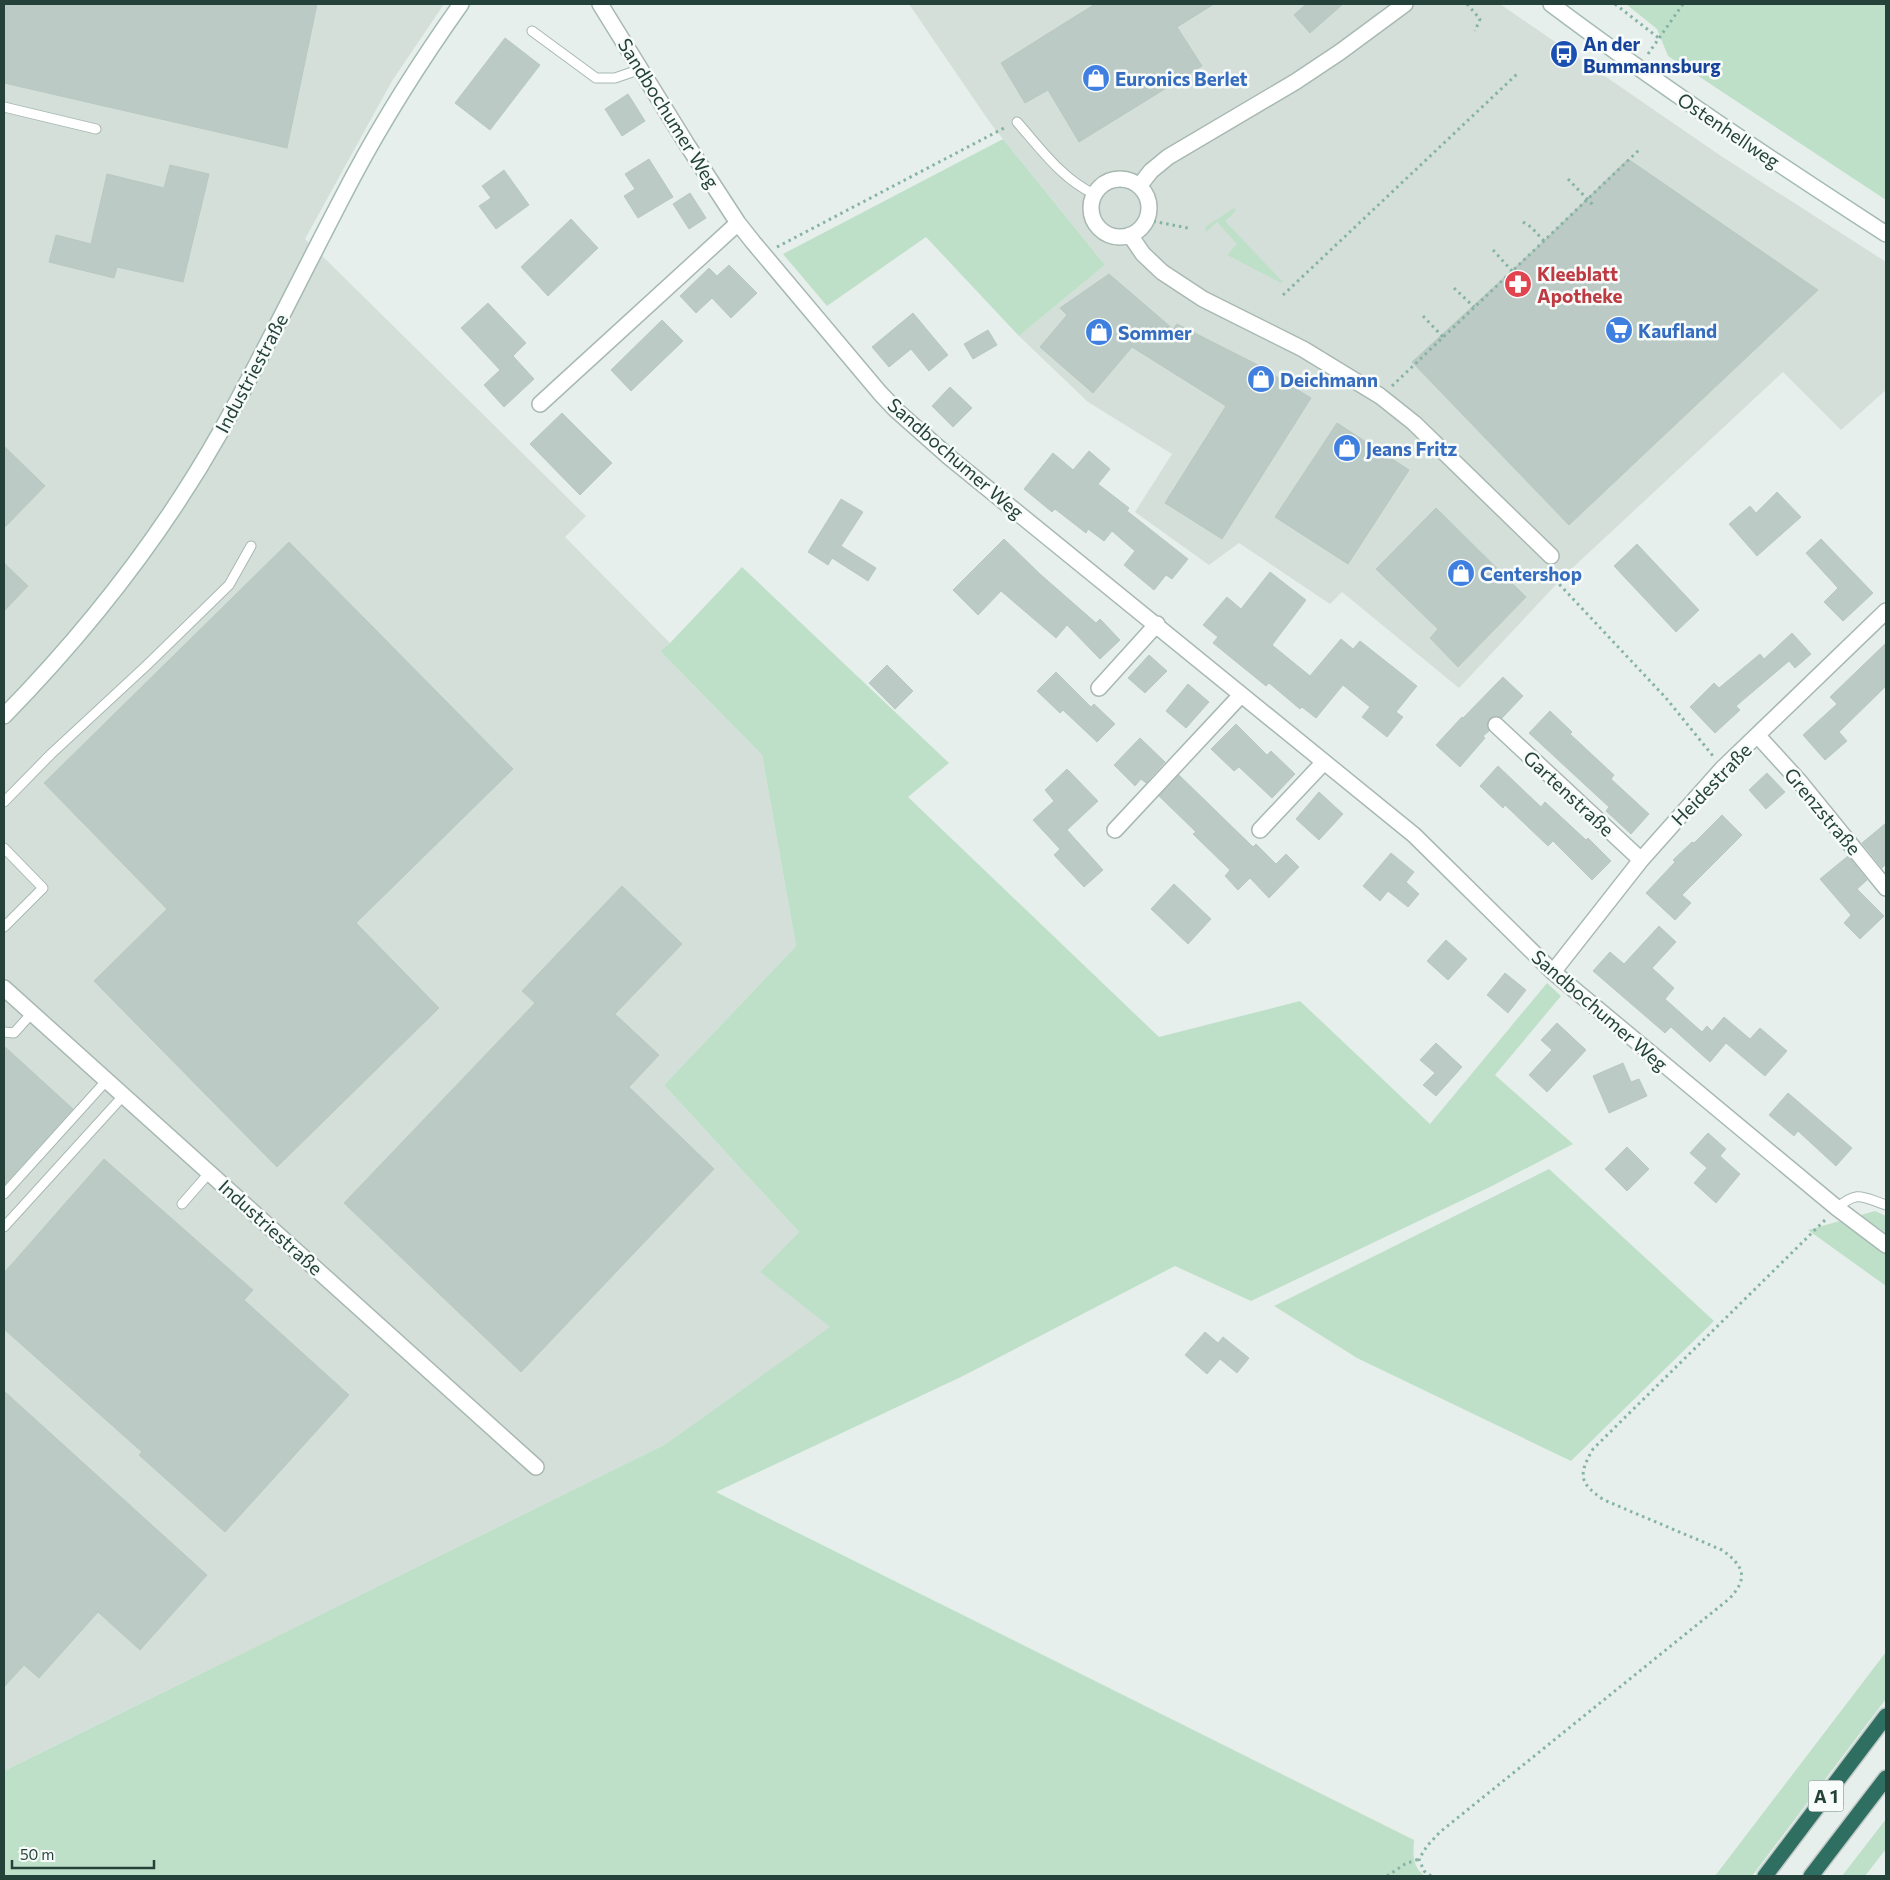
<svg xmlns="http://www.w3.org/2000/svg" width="1890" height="1880" viewBox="0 0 1890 1880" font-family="Commissioner,sans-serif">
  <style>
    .built { fill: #d4dfda }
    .green { fill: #bfe0c8 }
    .building { fill: #bbcac4; stroke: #b8c9c2 }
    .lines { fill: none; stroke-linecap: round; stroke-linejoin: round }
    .lane-casing { stroke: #a8b8b2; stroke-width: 11 }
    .street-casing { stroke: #a8b8b2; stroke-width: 18 }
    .secondary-casing { stroke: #a4bbb3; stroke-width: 18 }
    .highway-casing { stroke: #c2cac8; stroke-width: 18 }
    .path { stroke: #86b3a5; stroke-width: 3; stroke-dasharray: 2.5 4; stroke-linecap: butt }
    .lane { stroke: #fff; stroke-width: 9 }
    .street { stroke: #fff; stroke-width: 15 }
    .secondary { stroke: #fff; stroke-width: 15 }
    .highway { stroke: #2f6f62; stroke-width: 15 }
    .labels { text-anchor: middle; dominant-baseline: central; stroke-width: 5; stroke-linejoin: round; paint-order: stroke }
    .shield { fill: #f7fbf9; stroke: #637a73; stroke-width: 1 }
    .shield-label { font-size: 18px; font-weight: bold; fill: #24423a }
    .transit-label { font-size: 19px; font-weight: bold; fill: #164399; stroke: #f7fbf9; text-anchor: start }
    .shop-label { font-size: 19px; font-weight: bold; fill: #366cbe; stroke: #f7fbf9; text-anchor: start }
    .street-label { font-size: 19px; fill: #24423a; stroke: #f7fbf9 }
    .health-label { font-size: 19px; font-weight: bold; fill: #be3a42; stroke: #f7fbf9; text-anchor: start }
  </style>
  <rect width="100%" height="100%" fill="#e6efeb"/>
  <!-- built -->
  <path class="built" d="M4,4H444L392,81L305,239L586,516L565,537L670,643L660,651L762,755L796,946L664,1085L799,1232L761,1272L831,1327L664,1445L4,1771Z
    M909,4H1500L1721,156L1886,262V390L1841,430L1783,372L1567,573L1459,688L1342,592L1330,604L1239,543L1209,565L1135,512L1172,454L1088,402L1019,336L1105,265L991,124Z"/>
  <!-- green -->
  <path class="green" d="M1626,4H1886V200L1668,56L1657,29Z
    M1003,139L1105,265L1019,336L926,237L827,306L783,254Z
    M1234,208L1236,211L1225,221L1283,282L1281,283L1227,255L1237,244L1217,222L1206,232L1205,227Z
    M742,567L949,763L908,797L1159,1037L1300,1001L1430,1124L1547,983L1561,996L1495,1075L1573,1144L1492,1186L1251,1301L1175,1266L963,1376L716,1492L1414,1840C1413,1854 1412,1867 1425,1876H4V1771L664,1445L830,1327L760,1272L799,1232L664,1085L796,946L762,755L660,651L670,643Z
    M1549,1169L1714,1321L1571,1461L1357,1358L1274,1306Z
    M1875,1211L1886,1216V1286L1808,1230Z
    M1886,1652V1699L1752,1876H1715Z
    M1886,1819V1849L1865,1876H1842Z"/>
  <!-- building -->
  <path class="building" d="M4,4H317L287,148L4,83Z
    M1095,4H1214L1177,27L1202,66L1079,142L1048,90L1025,103L1001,63Z
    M1306,4H1343L1310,33L1294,15Z
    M505,38L540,65L490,130L455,103Z
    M628,94L645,121L622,136L605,109Z
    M649,159L673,197L638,218L624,196L635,189L625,174Z
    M1628,159L1818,290L1569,525L1412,362L1544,241Z
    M170,165L209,174L183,282L117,267L114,278L49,262L56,235L91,244L107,174L164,188Z
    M504,170L529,205L496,229L479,206L491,198L482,186Z
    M690,193L706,218L689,229L673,204Z
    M571,219L598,248L548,296L521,267Z
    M729,265L757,293L731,318L712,298L696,313L680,296L709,268L717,276Z
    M1109,274L1173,329L1177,324L1254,363L1311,398L1222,539L1165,503L1226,406L1132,347L1093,393L1040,347L1067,315L1060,308Z
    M488,303L526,343L513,356L534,379L504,407L484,385L500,370L461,328Z
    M913,313L948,355L929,371L911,349L889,367L872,347Z
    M662,320L683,341L631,391L611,370Z
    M988,330L997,345L973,359L964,344Z
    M950,387L972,408L953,427L932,406Z
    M562,413L612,463L580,495L530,444Z
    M1337,423L1409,470L1348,564L1275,517Z
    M4,446L45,486L4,528Z
    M1089,451L1110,469L1098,484L1129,508L1127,511L1188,559L1172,579L1166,575L1154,590L1124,565L1135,551L1112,531L1104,541L1088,529L1086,533L1055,509L1052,512L1024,489L1053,453L1073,470Z
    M1777,492L1801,517L1757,556L1729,524L1750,506L1756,513Z
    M841,499L863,512L841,546L876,568L868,581L832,558L828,565L808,552Z
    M1436,508L1526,597L1458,667L1430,638L1438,629L1376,569Z
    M1004,539L1040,574L1096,623L1100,619L1120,640L1100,659L1067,625L1056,638L1001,591L978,615L953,590Z
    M1821,539L1873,593L1843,621L1824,602L1838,588L1806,553Z
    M289,542L513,769L356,923L439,1008L277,1167L94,981L167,909L44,783Z
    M1637,544L1699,610L1676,632L1614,566Z
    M4,563L28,586L4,611Z
    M1270,572L1306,600L1272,645L1310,676L1341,639L1353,649L1360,641L1417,686L1396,712L1403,717L1387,737L1362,717L1370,707L1343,685L1316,718L1302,707L1300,709L1269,683L1266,686L1213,643L1218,637L1203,625L1227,597L1241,609Z
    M1792,633L1811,654L1795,668L1789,661L1736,706L1740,710L1715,733L1690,707L1714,683L1719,688L1760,654L1764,659Z
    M1886,643V686L1839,732L1847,741L1825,760L1803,735L1837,704L1830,697Z
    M1149,655L1167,671L1145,693L1128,678Z
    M887,665L913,691L895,709L869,683Z
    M1056,672L1091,707L1094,704L1115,724L1097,742L1063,710L1060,713L1037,691Z
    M1503,677L1523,696L1502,718L1494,716L1489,719L1487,723L1489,731L1483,736L1485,738L1460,767L1436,745L1462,717L1463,718Z
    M1188,684L1209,702L1186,728L1166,711Z
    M1550,711L1572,732L1570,734L1614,775L1611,779L1649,814L1631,834L1606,811L1609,807L1529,733Z
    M1236,724L1267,755L1271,751L1295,774L1272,798L1239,767L1234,771L1211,749Z
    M1140,738L1165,762L1146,783L1141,779L1135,786L1114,765Z
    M1498,766L1541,807L1545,802L1586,840L1588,838L1611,861L1592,880L1553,841L1548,846L1505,805L1503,808L1480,786Z
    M1067,769L1098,801L1067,830L1103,870L1084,887L1054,855L1060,849L1033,820L1054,801L1045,790Z
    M1767,773L1785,792L1766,809L1749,790Z
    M1179,775L1253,847L1256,844L1276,864L1286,854L1299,867L1269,898L1250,878L1238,890L1225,876L1230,870L1193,834L1196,832L1159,796Z
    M1319,792L1343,814L1319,840L1296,819Z
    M1722,815L1742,835L1682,895L1691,903L1675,920L1646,893L1675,862L1673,860L1692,842L1694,843Z
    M1886,823V864L1882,868L1862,843Z
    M1391,853L1414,872L1406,882L1419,894L1408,907L1388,891L1380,901L1363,886Z
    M1848,856L1867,880L1857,889L1884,916L1860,939L1844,923L1851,915L1820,879Z
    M1174,884L1211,919L1188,944L1151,909Z
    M622,886L682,944L615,1014L659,1055L629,1087L714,1169L521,1372L344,1203L535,1003L522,991Z
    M1659,926L1676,942L1652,968L1674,988L1665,999L1702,1032L1707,1026L1712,1031L1724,1017L1750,1039L1760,1028L1787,1051L1765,1076L1726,1043L1710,1062L1671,1027L1665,1033L1593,971L1610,952L1624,964Z
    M1446,940L1467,959L1448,980L1427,961Z
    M1505,973L1526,990L1508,1013L1487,995Z
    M1557,1023L1586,1050L1547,1092L1529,1075L1552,1050L1541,1040Z
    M1436,1043L1462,1067L1436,1096L1423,1085L1435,1073L1420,1060Z
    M4,1046L73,1109L4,1185Z
    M1623,1063L1631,1082L1639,1079L1647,1096L1609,1113L1593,1076Z
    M1788,1093L1852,1148L1836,1166L1798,1131L1794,1136L1769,1115Z
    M1708,1133L1726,1149L1720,1156L1740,1174L1716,1203L1694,1183L1707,1168L1690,1153Z
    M1627,1147L1649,1169L1627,1191L1605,1169Z
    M104,1159L253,1290L244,1300L349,1395L225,1532L139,1455L142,1452L4,1329V1273Z
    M1205,1332L1218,1343L1223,1337L1249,1358L1237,1373L1220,1359L1207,1374L1185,1355Z
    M4,1391L207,1575L140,1650L98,1612L39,1678L24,1665L4,1687Z"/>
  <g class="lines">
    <!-- lane casing -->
    <g class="lane-casing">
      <path id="lane" d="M532,31L596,78H615L641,69
        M4,107L96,129
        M1017,122C1041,149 1062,179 1094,194
        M4,802L51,754L147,665L229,585L251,546
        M4,848L43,888L4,927
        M4,1032L14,1033L32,1013
        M4,1194L107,1080
        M182,1204L210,1172
        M1837,1208C1858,1190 1862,1197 1886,1205
        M4,1227L124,1095"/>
    </g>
    <!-- street casing -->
    <g class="street-casing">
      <path id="street" d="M600,4L686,143L738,223L753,242L880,393L896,410L949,457L1414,835L1553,972L1837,1208L1886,1245
        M1091 208a29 29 0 1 1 58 0a29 29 0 1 1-58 0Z
        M1140,185L1151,171L1168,157L1295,82L1340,52L1405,4
        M1130,235L1143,254L1162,272L1203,299L1303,349L1380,396L1414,423L1551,556
        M540,404L738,223
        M1099,688L1157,624
        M1496,725L1641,860
        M1758,736L1799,781L1886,888
        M1115,830L1241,695
        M1260,830L1324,762
        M1553,972L1641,860L1722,769L1886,611
        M4,988L536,1467"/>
    </g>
    <!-- secondary casing -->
    <g class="secondary-casing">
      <path id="secondary" d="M1551,4C1659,85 1772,160 1886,234
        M4,716C88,630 162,536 221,431C267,348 308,262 353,177C385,117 422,59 461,4"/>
    </g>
    <!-- highway casing -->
    <g class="highway-casing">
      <path id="highway" d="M1765,1876L1886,1716
        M1811,1876L1886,1778"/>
    </g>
    <!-- path -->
    <path class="path" d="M1467,4L1480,19L1475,31
      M1615,4L1660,39
      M1648,54L1683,4
      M1568,179L1594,206
      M1147,220L1188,228
      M1523,222L1531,227L1544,241
      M777,247L1006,127
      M1493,250L1512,271
      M1454,288L1474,307
      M1283,295L1517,74
      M1423,316L1443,337
      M1392,386L1639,150
      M1555,572L1560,585L1666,698L1713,756
      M1387,1876L1405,1864L1419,1859
      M1431,1876L1424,1871L1419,1859L1427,1846L1440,1832L1729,1599C1749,1578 1744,1566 1722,1550L1604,1500C1579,1483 1578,1475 1593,1449L1826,1219"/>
    <!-- lane -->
    <use href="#lane" class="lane"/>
    <!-- street -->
    <use href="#street" class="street"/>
    <!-- secondary -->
    <use href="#secondary" class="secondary"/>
    <!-- highway -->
    <use href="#highway" class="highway"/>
  </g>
  <!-- icons -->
  <defs>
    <g id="bus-disc" transform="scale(1.4375)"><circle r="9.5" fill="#1a4fb4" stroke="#f7fbf9"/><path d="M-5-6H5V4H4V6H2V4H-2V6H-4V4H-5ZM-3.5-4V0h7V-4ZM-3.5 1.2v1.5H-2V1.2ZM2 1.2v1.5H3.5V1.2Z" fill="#fff"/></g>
    <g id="shop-disc" transform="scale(1.4375)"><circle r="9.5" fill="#3f7fe0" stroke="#f7fbf9"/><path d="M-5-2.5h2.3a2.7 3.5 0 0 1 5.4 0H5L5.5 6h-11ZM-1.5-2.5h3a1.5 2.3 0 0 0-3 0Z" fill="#fff"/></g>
    <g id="pharmacy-disc" transform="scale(1.4375)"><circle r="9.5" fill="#e0444e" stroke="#f7fbf9"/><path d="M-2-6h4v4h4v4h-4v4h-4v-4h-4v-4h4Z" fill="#fff"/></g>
    <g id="supermarket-disc" transform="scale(1.4375)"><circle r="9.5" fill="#3f7fe0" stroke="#f7fbf9"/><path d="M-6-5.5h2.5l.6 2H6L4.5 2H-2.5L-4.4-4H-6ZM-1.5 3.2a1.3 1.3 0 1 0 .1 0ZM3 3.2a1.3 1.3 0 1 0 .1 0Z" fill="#fff"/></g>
  </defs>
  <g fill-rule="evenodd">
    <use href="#bus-disc" x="1564" y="54"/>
    <use href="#shop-disc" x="1096" y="78"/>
    <use href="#pharmacy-disc" x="1518" y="284"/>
    <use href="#supermarket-disc" x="1619" y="330"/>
    <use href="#shop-disc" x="1099" y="332"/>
    <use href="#shop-disc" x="1261" y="379"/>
    <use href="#shop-disc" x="1347" y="448"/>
    <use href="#shop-disc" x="1461" y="573"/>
  </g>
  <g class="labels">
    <!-- shield labels -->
    <rect class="shield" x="1808.5" y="1780.5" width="35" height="31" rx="4"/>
    <g class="shield-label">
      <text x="1826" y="1796">A 1</text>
    </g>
    <!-- transit labels -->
    <g class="transit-label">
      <text x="1583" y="43">An der<tspan x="1583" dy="22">Bummannsburg</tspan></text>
    </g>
    <!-- shop labels -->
    <g class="shop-label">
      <text x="1115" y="78">Euronics Berlet</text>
      <text x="1638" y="330">Kaufland</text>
      <text x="1118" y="332">Sommer</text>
      <text x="1280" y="379">Deichmann</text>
      <text x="1366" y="448">Jeans Fritz</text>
      <text x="1480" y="573">Centershop</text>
    </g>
    <!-- street labels -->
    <g class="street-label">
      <text transform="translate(669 113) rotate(58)">Sandbochumer Weg</text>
      <text transform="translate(1729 130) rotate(34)">Ostenhellweg</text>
      <text transform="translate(251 373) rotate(-62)">Industriestraße</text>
      <text transform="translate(956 458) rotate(41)">Sandbochumer Weg</text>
      <text transform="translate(1711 784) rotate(-46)">Heidestraße</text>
      <text transform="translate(1569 793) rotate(43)">Gartenstraße</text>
      <text transform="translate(1823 811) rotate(50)">Grenzstraße</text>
      <text transform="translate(1600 1010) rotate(41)">Sandbochumer Weg</text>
      <text transform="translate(271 1227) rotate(42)">Industriestraße</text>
    </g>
    <!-- health labels -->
    <g class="health-label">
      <text x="1537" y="273">Kleeblatt<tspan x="1537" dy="22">Apotheke</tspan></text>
    </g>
  </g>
  <!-- border -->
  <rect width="1890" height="1880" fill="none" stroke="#24423a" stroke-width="10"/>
  <!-- scale -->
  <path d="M12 1860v8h142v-8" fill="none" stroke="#24423a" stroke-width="2.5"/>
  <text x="20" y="1860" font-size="15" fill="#24423a" stroke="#f7fbf9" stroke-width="4" paint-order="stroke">50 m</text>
</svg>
